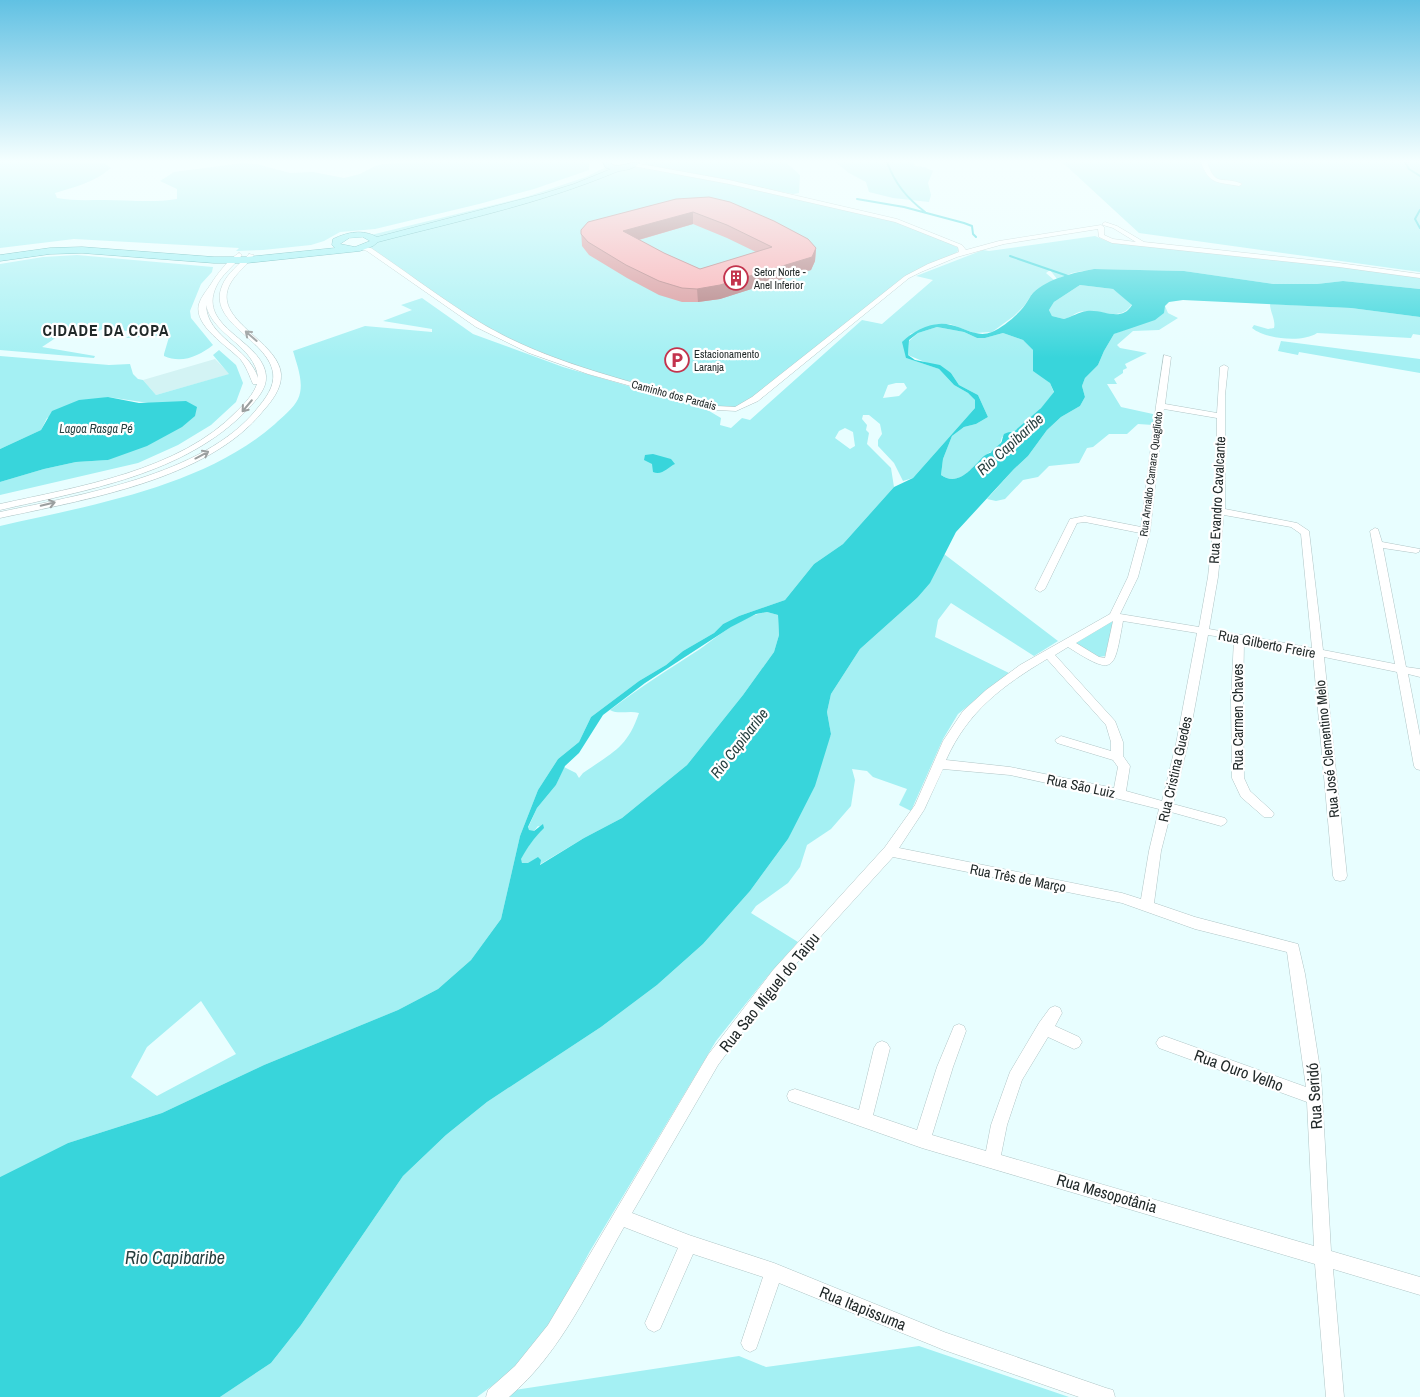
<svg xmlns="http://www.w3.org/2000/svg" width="1420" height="1397" viewBox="0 0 1420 1397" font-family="'Archivo Narrow',sans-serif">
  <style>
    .built { fill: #d3f3f4 }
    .green { fill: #a4f0f3; fill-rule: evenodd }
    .water { fill: #38d5db; fill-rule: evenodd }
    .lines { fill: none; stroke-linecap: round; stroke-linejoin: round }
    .stream { stroke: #38d5db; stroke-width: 2 }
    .river { fill: #38d5db; fill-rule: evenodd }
    .minor-casing { stroke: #b0c5c6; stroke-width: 1 }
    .major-casing { stroke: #40a3a7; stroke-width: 1 }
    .minor { fill: #fff; fill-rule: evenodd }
    .major { fill: #96eff3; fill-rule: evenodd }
    .wall { fill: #d89094; fill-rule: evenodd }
    .shaded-wall { fill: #b07578 }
    .building { fill: #fba7ac; stroke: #b07578; fill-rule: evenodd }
    .oneway { stroke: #9b9f9f }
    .labels { text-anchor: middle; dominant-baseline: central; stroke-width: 4.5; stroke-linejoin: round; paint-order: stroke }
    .far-poi-label { font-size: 11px; fill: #212929; stroke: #fff; text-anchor: start }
    .far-street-label { font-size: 11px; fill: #212929; stroke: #fff }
    .far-water-label { font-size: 12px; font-style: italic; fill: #263f3f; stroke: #fff }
    .street-label { font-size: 14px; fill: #212929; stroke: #fff }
    .water-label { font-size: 15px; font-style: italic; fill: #263f3f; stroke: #fff }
    .far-district-label { font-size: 16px; font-weight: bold; letter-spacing: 1px; fill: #212929; stroke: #fff }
    .near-street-label { font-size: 16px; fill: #212929; stroke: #fff }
    .near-water-label { font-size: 18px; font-style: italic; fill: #263f3f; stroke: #fff }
  </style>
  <rect width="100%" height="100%" fill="#e8feff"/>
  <!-- built -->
  <path class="built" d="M215,359L230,374L156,395L143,380Z"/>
  <!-- green -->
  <path class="green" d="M0,162L105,163L111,168C95,182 75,187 55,193L57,198C73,201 88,200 104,200C129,200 152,203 177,199V189L160,181L174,172L242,163L257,164L290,173L313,172L344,178L360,174L375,166L383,164L421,162H589V170L534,189L479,204L375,229L340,232L324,241L311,245L263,250L236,251L239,248L74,239L0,248Z
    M644,162H786L800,175L799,193L793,194L661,168L647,165Z
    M835,162H913L915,166L925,167L933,171L928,183L931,195L929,202L893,198L869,192L866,182L849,173Z
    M1062,162H1420V272L1139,233Z
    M635,165L696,176L897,221L944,240L960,249L954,255L926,265L902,278L854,319L742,407L726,409L591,372L498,335L369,249L378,239L502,208Z
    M604,168L611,170L566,188L375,238L371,235L526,197L586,177Z
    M1095,236L1109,242L1351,267L1420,277V289L1343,281L1317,284H1273L1184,271L1094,269L1072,273L1057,279L1050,270L1046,273L1054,280L1032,294L1024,306L1014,316L992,332L974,333L950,324H937L910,334L906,358L939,369L954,385L968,393L975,400V408L913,478L903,481L894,463L878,446V440L882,434L880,424L869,415H863L862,419L867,425L866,430L869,433L867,444L891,468L894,487L843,544L814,564L785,600L739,616L723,624L714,633L683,651L666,665L639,681L591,717L579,742L558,759L538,790L520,836L501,919L471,960L438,989L398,1010L264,1065L162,1113L68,1143L0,1177V526C91,505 203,487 275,424C282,417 294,408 298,399C305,384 297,365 293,351L365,326L432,332V329L383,321L412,310L401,305L422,298L473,334L563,367L704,408L721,418L720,425L731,428L742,418L750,420L862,320L882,324L933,280L916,276L983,250L989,251ZM896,383H904L907,388L899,396L883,398L888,385ZM845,428L853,432L855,446L850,449L835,438L839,431ZM201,1001L236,1054L157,1096L131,1077L147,1047Z
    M77,255L213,267L212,272L201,284L190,311L191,318L213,345C199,356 182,364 164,356V354L169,337L155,336L126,338L135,332L104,328L94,334L60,335L42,347L95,356L94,358L0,350V264L43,257Z
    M1080,285L1113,289L1132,304C1120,324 1097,307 1079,312C1074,314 1069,318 1064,319L1052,316L1049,310L1054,302Z
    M1270,304L1351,308L1420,317V335L1413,334L1411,338L1317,333C1303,343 1265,339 1252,328L1254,325L1268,329L1274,328C1276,320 1270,312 1270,304Z
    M1165,306L1168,313L1178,318L1159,330L1133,331L1117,345L1120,348L1147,353L1125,364L1127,368L1123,370V373L1114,379L1117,384H1107L1121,407L1153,414V425L1138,424L1127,434H1109L1093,447L1087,448L1079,463L1049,466L1038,477L1023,480L1005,499L996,501L987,499L1014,469L1028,456L1047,430L1061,417L1080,406L1085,397L1082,386L1085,378L1098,365L1104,351L1114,334L1132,327Z
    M937,327L964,332L977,338H985L1003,333L1023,340L1033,350V364L1050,383L1054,393L1033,418L1023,426L1025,431L1002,437L999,448C994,450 989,452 985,456C973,465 960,488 941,475L943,459L952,436L964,427L976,424L988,417L978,395L959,385L951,373L908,355L909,341L918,333Z
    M1281,341L1420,359V373L1299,352L1298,355L1278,351Z
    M219,350L236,365L243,383L236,402L211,425L178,445L138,463L0,495V482L44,469L76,462L108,460L155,404L108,397L47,418L41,430L0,449V356L109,365L130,364L133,374L138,379L143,380L156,395L229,374L213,355Z
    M944,554L1058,641L1034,656L951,603L938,620L935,637L1009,673L958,714L943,739L911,811L899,805L907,789L873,777L867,771L852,769L855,780L851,806L831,829L807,845L800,867L788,883L756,906L751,913L798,942L767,977L716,1041L590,1251L542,1340L523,1361L496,1383L477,1397H220L271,1363L301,1325L403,1176L446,1135L487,1102L601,1027L657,985L703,944L750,891L788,839L831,734L827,712L831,694L860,649L917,598Z
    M767,612L778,615L779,635L774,652L743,695L687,765L622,818L584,838L539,865L522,863L520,859C527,848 534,838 543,828L538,826L534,831H529L528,828L537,808L556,785L564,767L576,773L579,778L583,773C613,752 627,748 639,713C629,710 619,715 610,710C639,688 669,669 700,649C720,635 741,616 767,612Z
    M1114,619L1105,656L1099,657L1075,644L1076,640Z
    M919,1346L1069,1397H500L508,1391L739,1356L766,1367Z"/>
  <!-- water -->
  <path class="water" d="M1094,269L1184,271L1273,284H1317L1343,281L1420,289V317L1351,308L1183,300L1169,302L1165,306L1164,313L1155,320L1114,334L1104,351L1098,365L1085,378L1082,386L1085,397L1080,406L1061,417L1047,430L1028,456L1014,469L956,532L930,583L917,598L860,649L831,694L827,712L831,734L815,786L788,839L750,891L703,944L657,985L601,1027L487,1102L446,1135L403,1176L301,1325L271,1363L220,1397H0V1177L68,1143L162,1113L264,1065L398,1010L438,989L471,960L501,919L520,836L538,790L558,759L579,742L591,717L639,681L666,665L683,651L714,633L723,624L739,616L785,600L814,564L843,544L894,487L913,478L975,408V400L968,393L954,385L939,369L906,358L902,342C914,330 934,320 951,325C965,328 977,338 992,332C1003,327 1018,315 1025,305C1028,301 1030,296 1033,293C1049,278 1073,273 1094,269ZM1080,285L1113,289L1132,305C1121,323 1104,309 1087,311C1078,312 1072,317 1064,319L1052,316L1049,310L1054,302ZM937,327L964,332L977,338H985L1003,333L1023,340L1033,350V371L1050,383L1054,392L1033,418L1023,426L1025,431C1018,434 1012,430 1004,434C1002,438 1002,445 998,448C994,452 988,453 984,456C973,466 959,488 941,475L943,459L952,436L964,427L976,424L988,417L978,395L959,385L951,373L940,365L915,360L908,355L909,340L918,333ZM767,612L778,615L779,635L774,652L743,695L687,765L622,818L584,838L540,865L541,860L538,857L528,863H522L521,859C527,848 534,838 544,828L543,824L534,831L529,830L528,827L537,808L556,785L565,766L579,753L603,715L645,683L731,627L756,614Z
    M108,397L139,403L186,401L197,407L195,416L182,427L147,446L108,460L76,462L44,469L0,482V449L41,430L52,411L79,400Z
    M653,454L671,459L675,464C668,467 662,476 653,472L652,464L644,460L645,455Z"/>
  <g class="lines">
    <!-- stream -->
    <path class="stream" d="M887,162C895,184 907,198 925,212
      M1405,162L1409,169L1420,176
      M857,199L904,207L964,223L972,226L973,234L976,237
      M1420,210L1415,219L1420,228
      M1010,256L1068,276"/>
    <!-- river -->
    <path class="river" d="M1045,408L1050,409L1052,412L1050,415L1004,455H994L991,452L994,449L1040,409Z"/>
    <!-- minor casing -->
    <g class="minor-casing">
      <path id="minor" d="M1201,162H1207C1216,189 1223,175 1242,184L1239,186C1218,182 1209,185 1201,162Z
        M635,163L729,180L897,219L962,245L966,250L999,241L1101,225L1104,227V235L1113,239L1136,242L1113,228L1103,225L1102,224L1105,222L1117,226L1144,242L1339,263L1420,274V278L1339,267L1112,243L1099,237L1098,229L1004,244L957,257L921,272L909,278L758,401L736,411L717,410L588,374L529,353L476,327L367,251L358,248L361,246L371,248C408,273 443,300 481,323C551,365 639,383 717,406L735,407L752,397L905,276L928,264L959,252L958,247L895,222L729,184L633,166Z
        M239,253L242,255C234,266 221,275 216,287C197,328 263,340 266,376C267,389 256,400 248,409C185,475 86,490 0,510V504C77,487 180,471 237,411C245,403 253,395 257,384H253C249,375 247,368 241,360C228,346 193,326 199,304C201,297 207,290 211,284C217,274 229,259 239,253ZM206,305C213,336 255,345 258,378C248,346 207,338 206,305Z
        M249,254L254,255C247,265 236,273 230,284C211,320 278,340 281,374C282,388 272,401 263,411C208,480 83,500 0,518V512C80,495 203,475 256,410C265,399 275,387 273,373C268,339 207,323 222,286C227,273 240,264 249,254Z
        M1164,355L1171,357L1165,404L1217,413L1220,367L1224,365L1228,367L1225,395V509L1297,523L1309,531L1323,650L1395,664L1370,531L1375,528L1378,529L1382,542L1420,549L1419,552L1416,553L1383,548L1406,667L1420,669V677L1408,674L1420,736V770L1416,769L1414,766L1397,672L1324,657L1347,876L1345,880L1340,881L1335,880L1333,876L1313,655L1244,641L1243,700L1244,778L1250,791L1272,811L1274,814L1272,817H1264L1241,797L1232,778L1231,700L1234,639L1208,635L1188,744L1173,804L1225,818L1227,821L1225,824L1221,826L1171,812L1161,851L1154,903L1195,917L1298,944L1305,974L1321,1075L1331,1251L1420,1277V1295L1333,1269L1344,1397H1326L1315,1264L922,1148L789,1101L787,1096L789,1091L795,1089L859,1110L874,1048L877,1043L882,1041L887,1043L890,1048L873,1115L917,1130L937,1067L952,1031L954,1026L959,1024L964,1026L966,1031L953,1067L932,1135L986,1151L991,1125L1010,1072L1039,1023L1050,1008L1055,1006L1060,1008L1062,1013L1055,1026L1079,1037L1082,1042L1079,1047L1074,1049L1048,1037L1022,1080L1007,1125L1001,1155L1314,1246L1307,1102L1159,1048L1156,1043L1159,1038L1164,1036L1306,1087L1287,952L1195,929L1122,903L893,857L783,978L718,1065L632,1213L689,1235L774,1263L944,1332L1106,1388L1113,1390L1115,1397H1079L944,1350L779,1283L756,1349L750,1352L744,1349L741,1343L763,1277L693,1254L660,1329L654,1332L648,1329L645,1323L678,1248L624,1227C591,1285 561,1353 509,1397H486L488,1390L515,1366L548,1325L708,1055L773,970L885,847L915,805L943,741L963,711L986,690L1020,665L1110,614L1128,577L1140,533L1085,522L1077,523L1045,589L1040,592L1035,589L1070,519L1085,516L1141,527L1156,406ZM1164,409L1217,418L1215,511L1208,577L1199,627L1120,614L1138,577L1150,531ZM1224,515L1291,527L1301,534L1312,648L1209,629L1218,577ZM1113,621L1105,658L1099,657L1076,643ZM1123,621L1197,633L1176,744L1162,801L1126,791L1130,766L1123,756V742L1115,721L1055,655L1068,647C1115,677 1114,671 1123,621ZM1047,659L1106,725L1111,742V751L1061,736L1055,740L1057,743L1113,760L1118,767L1114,788L1010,767L946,760C968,711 1002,686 1047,659ZM943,769L1010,775L1119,799L1159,809L1149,851L1141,899L1122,893L899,848L924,810Z"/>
    </g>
    <!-- major casing -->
    <g class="major-casing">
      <path id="major" d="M603,162H611L612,165C623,167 629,162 640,162C633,171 625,169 616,172C540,204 458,221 378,242L373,246L360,251L247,263H214L82,253L50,254L0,261V255L50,248L82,247L214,257H247L335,248L332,245L333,239C348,232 362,229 377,237L542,194L574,184L611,169L606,168ZM363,237L370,241L355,247L340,244L349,238Z"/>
    </g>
    <!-- minor -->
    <use href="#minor" class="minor"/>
    <!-- major -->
    <use href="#major" class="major"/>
  </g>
  <!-- wall -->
  <path class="wall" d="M676,199L816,248L815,261L811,270L720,299L698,302H682L659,295L627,278L589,255L582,246L581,230ZM693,224L727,238L756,252L700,269L664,253L639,240Z"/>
  <!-- shaded-wall -->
  <path class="shaded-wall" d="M693,212V224L624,244L623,231Z
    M816,248L815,261L811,270L720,299L698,302L697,289Z"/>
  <!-- building -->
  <path class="building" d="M709,197L730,202L774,221L808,239L816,248L812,257L720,285L697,289L682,288L659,281L626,265L588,242L581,234V230L588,222L676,199ZM693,212L727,225L772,247L700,269L664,253L623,231Z"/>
  <!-- one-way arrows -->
  <defs><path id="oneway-shaft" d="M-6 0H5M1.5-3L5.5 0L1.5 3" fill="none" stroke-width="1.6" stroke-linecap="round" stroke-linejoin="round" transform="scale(1.25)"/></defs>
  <g class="oneway">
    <use href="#oneway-shaft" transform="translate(251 336) rotate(-139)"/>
    <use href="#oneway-shaft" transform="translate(247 406) rotate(130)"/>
    <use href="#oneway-shaft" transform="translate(202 455) rotate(-28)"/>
    <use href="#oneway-shaft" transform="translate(48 504) rotate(-13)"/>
  </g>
  <!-- sky -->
  <linearGradient id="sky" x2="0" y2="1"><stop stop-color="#61c1e3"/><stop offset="0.45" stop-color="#f5ffff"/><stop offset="1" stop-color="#f5ffff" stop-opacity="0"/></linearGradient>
  <rect width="1420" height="358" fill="url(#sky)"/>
  <!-- icons -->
  <defs>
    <g id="building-ring" transform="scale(1.25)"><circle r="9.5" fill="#fff" stroke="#c3334d" stroke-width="1.5"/><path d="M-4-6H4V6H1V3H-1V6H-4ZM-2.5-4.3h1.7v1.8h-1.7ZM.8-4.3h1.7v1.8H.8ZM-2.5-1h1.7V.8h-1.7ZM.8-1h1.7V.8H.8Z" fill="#c3334d"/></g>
    <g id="parking-ring" transform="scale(1.25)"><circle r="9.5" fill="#fff" stroke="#c3334d" stroke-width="1.5"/><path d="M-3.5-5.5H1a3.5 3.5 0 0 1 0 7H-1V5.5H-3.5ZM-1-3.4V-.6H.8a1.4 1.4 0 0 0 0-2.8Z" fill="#c3334d"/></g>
  </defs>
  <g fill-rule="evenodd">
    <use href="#building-ring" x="736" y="278"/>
    <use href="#parking-ring" x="677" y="360"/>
  </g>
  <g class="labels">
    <!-- far-poi labels -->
    <g class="far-poi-label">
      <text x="754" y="272">Setor Norte -<tspan x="754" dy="13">Anel Inferior</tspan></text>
      <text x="694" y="354">Estacionamento<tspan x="694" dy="13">Laranja</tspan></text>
    </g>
    <!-- far-street labels -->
    <g class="far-street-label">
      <text transform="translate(674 395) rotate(15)">Caminho dos Pardais</text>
      <text transform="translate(1151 474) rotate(-83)">Rua Arnaldo Camara Quaglioto</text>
    </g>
    <!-- far-water labels -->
    <g class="far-water-label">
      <text x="96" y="429">Lagoa Rasga Pé</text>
    </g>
    <!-- street labels -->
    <g class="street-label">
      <text transform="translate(1217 500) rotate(-87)">Rua Evandro Cavalcante</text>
      <text transform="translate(1267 644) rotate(11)">Rua Gilberto Freire</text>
      <text transform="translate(1238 717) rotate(-90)">Rua Carmen Chaves</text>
      <text transform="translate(1327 749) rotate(-96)">Rua José Clementino Melo</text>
      <text transform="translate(1175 769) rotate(-77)">Rua Cristina Guedes</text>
      <text transform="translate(1081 786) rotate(12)">Rua São Luiz</text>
      <text transform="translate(1018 878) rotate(11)">Rua Três de Março</text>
    </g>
    <!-- water labels -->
    <g class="water-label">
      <text transform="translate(1010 444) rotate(-42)">Rio Capibaribe</text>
      <text transform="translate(739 743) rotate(-52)">Rio Capibaribe</text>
    </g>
    <!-- far-district labels -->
    <g class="far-district-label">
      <text x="106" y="330">CIDADE DA COPA</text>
    </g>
    <!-- near-street labels -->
    <g class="near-street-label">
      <text transform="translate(769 992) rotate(-51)">Rua Sao Miguel do Taipu</text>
      <text transform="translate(1239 1070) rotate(20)">Rua Ouro Velho</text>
      <text transform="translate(1314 1096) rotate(-94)">Rua Seridó</text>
      <text transform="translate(1107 1193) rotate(16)">Rua Mesopotânia</text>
      <text transform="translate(863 1308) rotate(22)">Rua Itapissuma</text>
    </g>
    <!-- near-water labels -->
    <g class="near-water-label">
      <text x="175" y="1257">Rio Capibaribe</text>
    </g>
  </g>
</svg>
